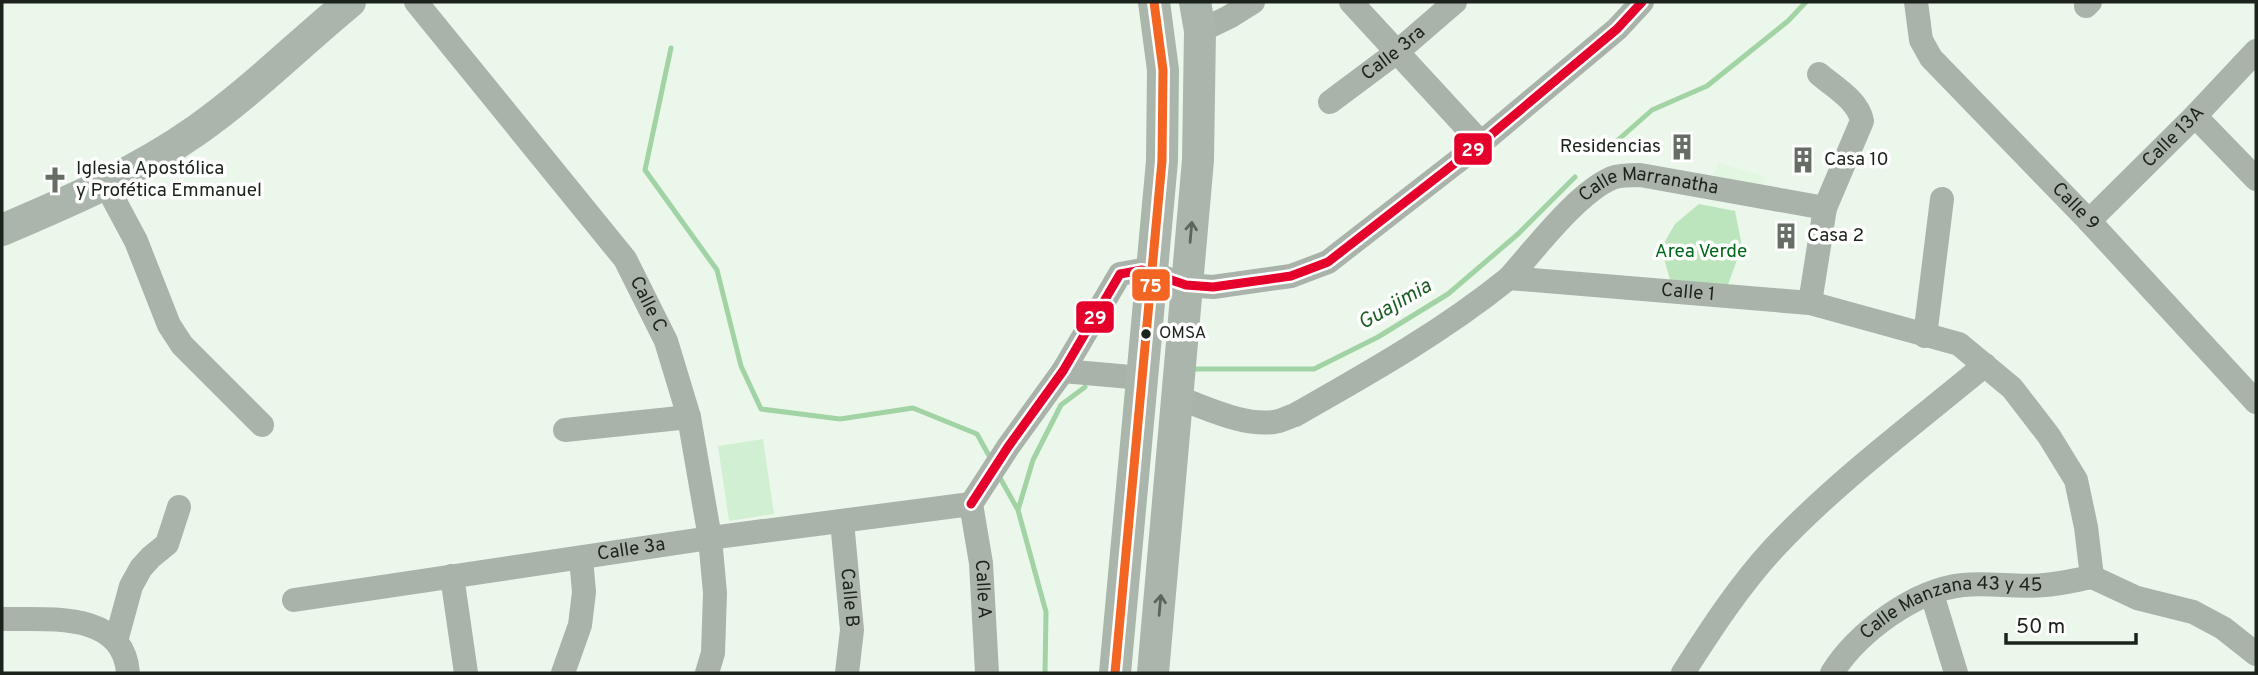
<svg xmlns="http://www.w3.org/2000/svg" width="2258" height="675" viewBox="0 0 2258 675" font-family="Overpass,sans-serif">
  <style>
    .built { fill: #e2f6e2 }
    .green { fill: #d1efd2 }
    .forest { fill: #bce5bd }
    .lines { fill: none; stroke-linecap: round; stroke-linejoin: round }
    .stream { stroke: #a2d3a4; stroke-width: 5 }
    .minor { stroke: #aab3aa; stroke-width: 24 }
    .major { stroke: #aab6ab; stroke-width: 32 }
    .bus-1-casing { stroke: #fff; stroke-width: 14 }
    .bus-2-casing { stroke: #fff; stroke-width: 14 }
    .bus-1 { stroke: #e4002b; stroke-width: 9 }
    .bus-2 { stroke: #f26522; stroke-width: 9 }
    .oneway { stroke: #5c655c }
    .bus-dot { fill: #1c231c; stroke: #fff; stroke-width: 2.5 }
    .labels { text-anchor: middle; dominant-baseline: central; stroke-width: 7; stroke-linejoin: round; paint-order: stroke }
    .bus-label { font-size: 17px; fill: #1c231c; stroke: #fff; text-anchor: start }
    .street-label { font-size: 19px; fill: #1c231c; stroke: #fff }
    .poi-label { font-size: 19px; fill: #1c231c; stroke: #fff; text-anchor: start }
    .park-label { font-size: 19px; fill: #00681b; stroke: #fff }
    .water-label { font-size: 21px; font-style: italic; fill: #1a5d23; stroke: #fff }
    .line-badge { stroke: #fff; stroke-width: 2.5 }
    .badge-label { font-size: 19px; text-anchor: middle; font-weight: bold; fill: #fff }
  </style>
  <rect width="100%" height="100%" fill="#ecf7ec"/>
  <!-- built -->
  <path class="built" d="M1718,162L1765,177L1763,191L1711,183Z"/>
  <!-- green -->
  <path class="green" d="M763,439L774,514L729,521L718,446Z"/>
  <!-- forest -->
  <path class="forest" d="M1699,204L1735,211L1742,246L1725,293L1673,290L1661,248L1675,224Z"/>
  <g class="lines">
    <!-- stream -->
    <path class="stream" d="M671,48L645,170L717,270L741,366L761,409L840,419L913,408L977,434L992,461
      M1618,140L1652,110L1707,86L1788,21L1806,2
      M1192,369H1314L1378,337L1448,294L1518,234L1575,177
      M999,476L1018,510L1046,612L1045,673
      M1018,510L1033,460L1061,405L1085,387"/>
    <!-- minor -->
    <g class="minor">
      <path id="s1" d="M416,2L625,259L666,341L689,417L710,538L715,593L713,653L707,673"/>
      <path d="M1351,2L1481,143"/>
      <path id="s2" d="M1916,2L1921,40L1931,58L2089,221L2256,402"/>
      <path d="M2086,6L2090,2"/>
      <path d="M1200,31L1229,17L1253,2"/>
      <path id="s3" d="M1330,102L1397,52L1455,2"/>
      <path d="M2195,116L2256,179"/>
      <path d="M106,185L136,241L169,325L182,345L262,425"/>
      <path id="s4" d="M2089,221L2195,116L2256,51"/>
      <path id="s5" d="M1509,278C1535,249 1577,193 1612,178C1620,175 1631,175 1640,175L1825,208"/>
      <path d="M1810,303L1825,208L1862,121C1858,100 1834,87 1819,74"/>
      <path d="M1925,336L1942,199"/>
      <path d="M1063,371L1142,378"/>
      <path id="s6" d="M1178,398C1208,408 1242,426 1274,422C1281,421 1288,417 1295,415C1369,373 1442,332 1509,278L1810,303L1959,344L2012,388L2049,436L2076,480L2086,527L2092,577"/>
      <path d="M565,430L689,417"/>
      <path d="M971,504L1008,447L1063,371L1120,274L1142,270L1186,285L1213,287L1291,276L1328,262L1481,143L1617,29L1642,2"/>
      <path id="s7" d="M971,504L981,563L987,673"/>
      <path id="s8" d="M842,521L852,630L847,673"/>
      <path d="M452,576L466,673"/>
      <path d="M2092,577L2137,598L2193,612L2223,628L2256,654"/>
      <path d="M1932,594L1956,673"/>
      <path id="s9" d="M294,600L710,538L971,504"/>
      <path d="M2,619C47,620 123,610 128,673"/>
      <path d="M116,641L131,586L141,568L151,557L167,544L179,507"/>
      <path d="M563,673L580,625L584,592L581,558"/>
      <path d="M1683,673C1711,629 1739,586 1774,548C1838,480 1914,424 1985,365"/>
      <path id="s10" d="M1832,673C1857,633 1914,590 1963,585C1990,582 2017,588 2044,585C2060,584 2076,580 2092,577"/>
    </g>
    <!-- major -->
    <path class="major" d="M2,230C70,201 136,173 197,130C251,92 299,44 350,2
      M1115,673L1162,161L1163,70L1154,2
      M1153,673L1198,160L1200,31L1195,2"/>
    <!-- bus-1 casing -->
    <g class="bus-1-casing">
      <path id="bus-1" d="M971,504L1008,447L1063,371L1120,274L1142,270L1186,285L1213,287L1291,276L1328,262L1481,143L1617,29L1642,2"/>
    </g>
    <!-- bus-2 casing -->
    <g class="bus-2-casing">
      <path id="bus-2" d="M1115,673L1162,161L1163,70L1154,2"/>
    </g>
    <!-- bus-1 -->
    <use href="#bus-1" class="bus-1"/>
    <!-- bus-2 -->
    <use href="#bus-2" class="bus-2"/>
  </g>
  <!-- one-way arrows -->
  <defs><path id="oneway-shaft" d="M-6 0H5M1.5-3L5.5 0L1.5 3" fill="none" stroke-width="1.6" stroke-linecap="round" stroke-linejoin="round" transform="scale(1.75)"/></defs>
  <g class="oneway">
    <use href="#oneway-shaft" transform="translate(1191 232) rotate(-85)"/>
    <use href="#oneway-shaft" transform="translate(1160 605) rotate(-85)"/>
  </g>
  <!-- icons -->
  <defs>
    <g id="building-bare" transform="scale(2.1)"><path d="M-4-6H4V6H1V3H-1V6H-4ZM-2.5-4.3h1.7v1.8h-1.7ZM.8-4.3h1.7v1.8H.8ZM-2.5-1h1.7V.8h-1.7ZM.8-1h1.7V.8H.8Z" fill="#656d65" stroke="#fff" stroke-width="2.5" paint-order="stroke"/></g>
    <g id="church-bare" transform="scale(2.1)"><path d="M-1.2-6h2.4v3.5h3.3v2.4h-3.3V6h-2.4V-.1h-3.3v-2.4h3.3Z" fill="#656d65" stroke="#fff" stroke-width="2.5" paint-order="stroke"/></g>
  </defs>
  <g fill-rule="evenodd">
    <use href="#building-bare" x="1682" y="147"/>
    <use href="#building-bare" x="1803" y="160"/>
    <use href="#church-bare" x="55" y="180"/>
    <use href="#building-bare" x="1786" y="236"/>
  </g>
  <!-- markers -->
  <circle class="bus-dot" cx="1146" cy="334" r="6"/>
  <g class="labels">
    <!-- bus labels -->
    <g class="bus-label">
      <text x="1159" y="334">OMSA</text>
    </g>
    <!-- street labels -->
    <g class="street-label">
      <text stroke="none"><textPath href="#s3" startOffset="80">Calle 3ra</textPath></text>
      <text stroke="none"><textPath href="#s4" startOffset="119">Calle 13A</textPath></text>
      <text stroke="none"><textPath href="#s5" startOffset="180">Calle Marranatha</textPath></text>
      <text stroke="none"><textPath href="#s2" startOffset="266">Calle 9</textPath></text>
      <text stroke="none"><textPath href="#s6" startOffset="556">Calle 1</textPath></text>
      <text stroke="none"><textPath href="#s1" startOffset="382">Calle C</textPath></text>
      <text stroke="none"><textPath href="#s9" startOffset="341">Calle 3a</textPath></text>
      <text stroke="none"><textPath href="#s7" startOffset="86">Calle A</textPath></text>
      <text stroke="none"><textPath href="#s8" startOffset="77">Calle B</textPath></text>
      <text stroke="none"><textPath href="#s10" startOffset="145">Calle Manzana 43 y 45</textPath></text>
    </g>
    <!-- poi labels -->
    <g class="poi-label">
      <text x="1661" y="147" text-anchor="end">Residencias</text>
      <text x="1824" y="160">Casa 10</text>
      <text x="76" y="169">Iglesia Apostólica<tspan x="76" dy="22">y Profética Emmanuel</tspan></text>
      <text x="1807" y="236">Casa 2</text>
    </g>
    <!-- park labels -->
    <g class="park-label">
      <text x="1701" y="252">Area Verde</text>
    </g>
    <!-- water labels -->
    <g class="water-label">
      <text transform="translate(1395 305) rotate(-30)">Guajimia</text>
    </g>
  </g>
  <g class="line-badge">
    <rect x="1453" y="132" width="40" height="34" rx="7" fill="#e4002b"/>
    <rect x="1131" y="268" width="40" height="34" rx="7" fill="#f26522"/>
    <rect x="1075" y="300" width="40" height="34" rx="7" fill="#e4002b"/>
  </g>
  <g class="badge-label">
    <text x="1473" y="156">29</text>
    <text x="1151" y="292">75</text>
    <text x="1095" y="324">29</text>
  </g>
  <!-- border -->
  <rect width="2258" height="675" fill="none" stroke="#1c231c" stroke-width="7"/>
  <!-- scale -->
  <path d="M2006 633v10h130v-10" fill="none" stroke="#1c231c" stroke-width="3.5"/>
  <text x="2016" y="633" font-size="21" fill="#1c231c" stroke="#ffffff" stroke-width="5" paint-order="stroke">50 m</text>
</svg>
